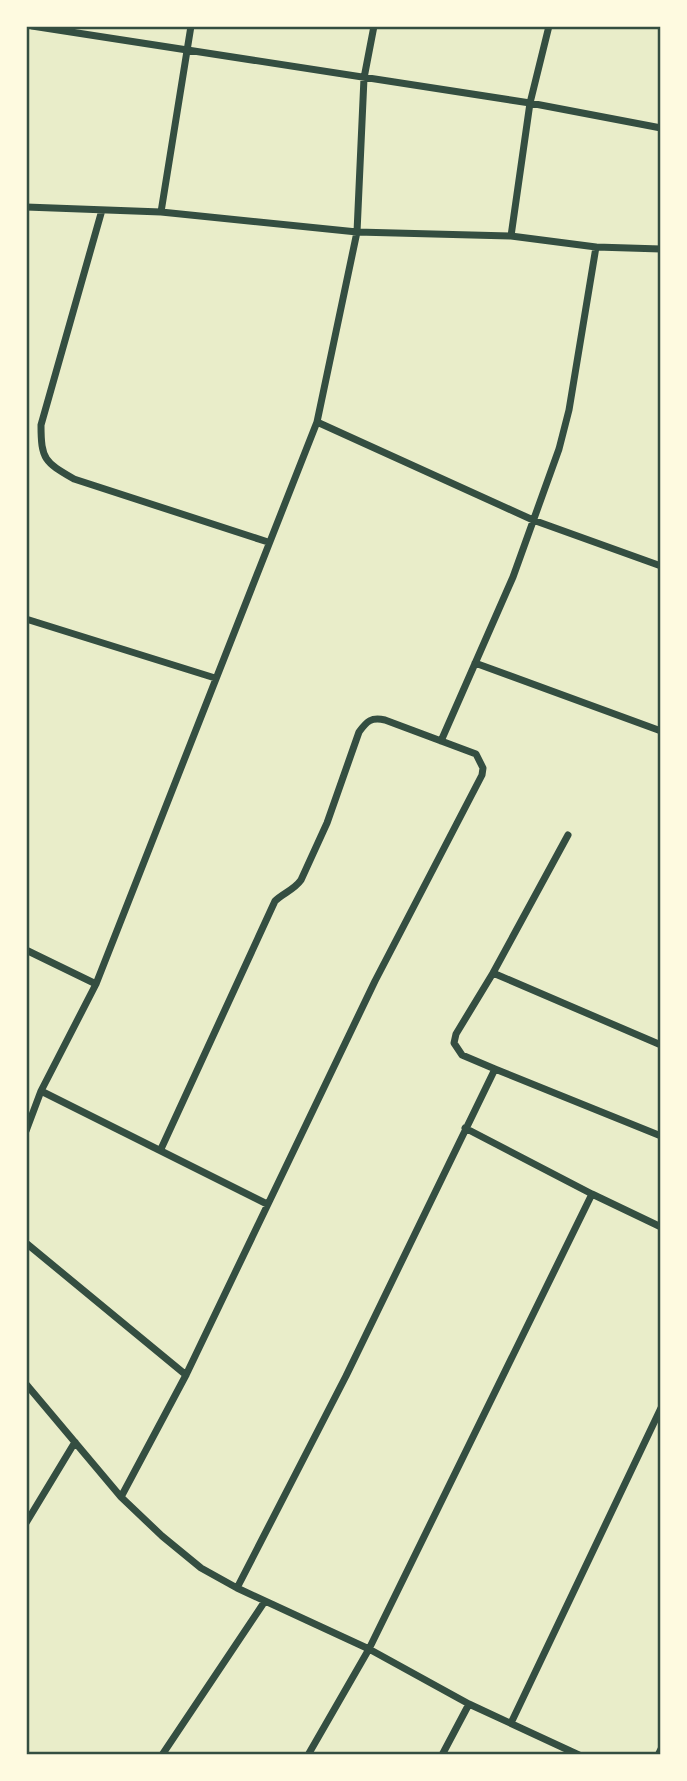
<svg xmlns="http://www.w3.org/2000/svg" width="687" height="1781" viewBox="0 0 687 1781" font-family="Raleway,sans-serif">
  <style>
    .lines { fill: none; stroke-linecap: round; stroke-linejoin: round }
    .minor { stroke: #344e41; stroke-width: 7 }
    .neatline { fill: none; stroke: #344e41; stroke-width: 2.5 }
  </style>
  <rect width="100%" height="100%" fill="#e9edc9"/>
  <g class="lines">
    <!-- minor -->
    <path class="minor" d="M32,26L530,103L661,128
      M26,207L161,212L357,232L511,236L596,247L661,249
      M102,210L41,425C41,460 45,462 74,479L268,542
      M161,212L191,26
      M511,236L530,103L549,26
      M317,422L533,520L661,566
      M26,619L215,678
      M475,663L661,731
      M441,741L513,577L559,449L569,410L596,247
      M26,950L96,984
      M493,973L661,1045
      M495,1069L661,1136
      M41,1091L267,1204
      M465,1128L592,1194L661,1227
      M26,1131L41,1091L96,984L317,422L357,232L364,78L374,26
      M26,1243L186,1375
      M26,1384L121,1497L162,1536L201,1568L237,1588L369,1649L469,1704L579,1755
      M121,1497L186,1375L375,981L482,775L483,768L476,754L385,720C371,717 367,721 359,732L327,823L301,880C294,890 283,893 275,901L161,1149
      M26,1523L75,1442
      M237,1588L346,1376L495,1069L462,1055L454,1043L456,1034L493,973L568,835
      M511,1723L661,1408
      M162,1755L265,1601
      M308,1755L369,1649L592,1194
      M442,1755L469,1704
      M658,1755L661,1749"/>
  </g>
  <!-- border -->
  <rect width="687" height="1781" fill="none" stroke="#fefae0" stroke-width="56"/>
  <rect x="28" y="28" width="631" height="1725" class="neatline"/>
</svg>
